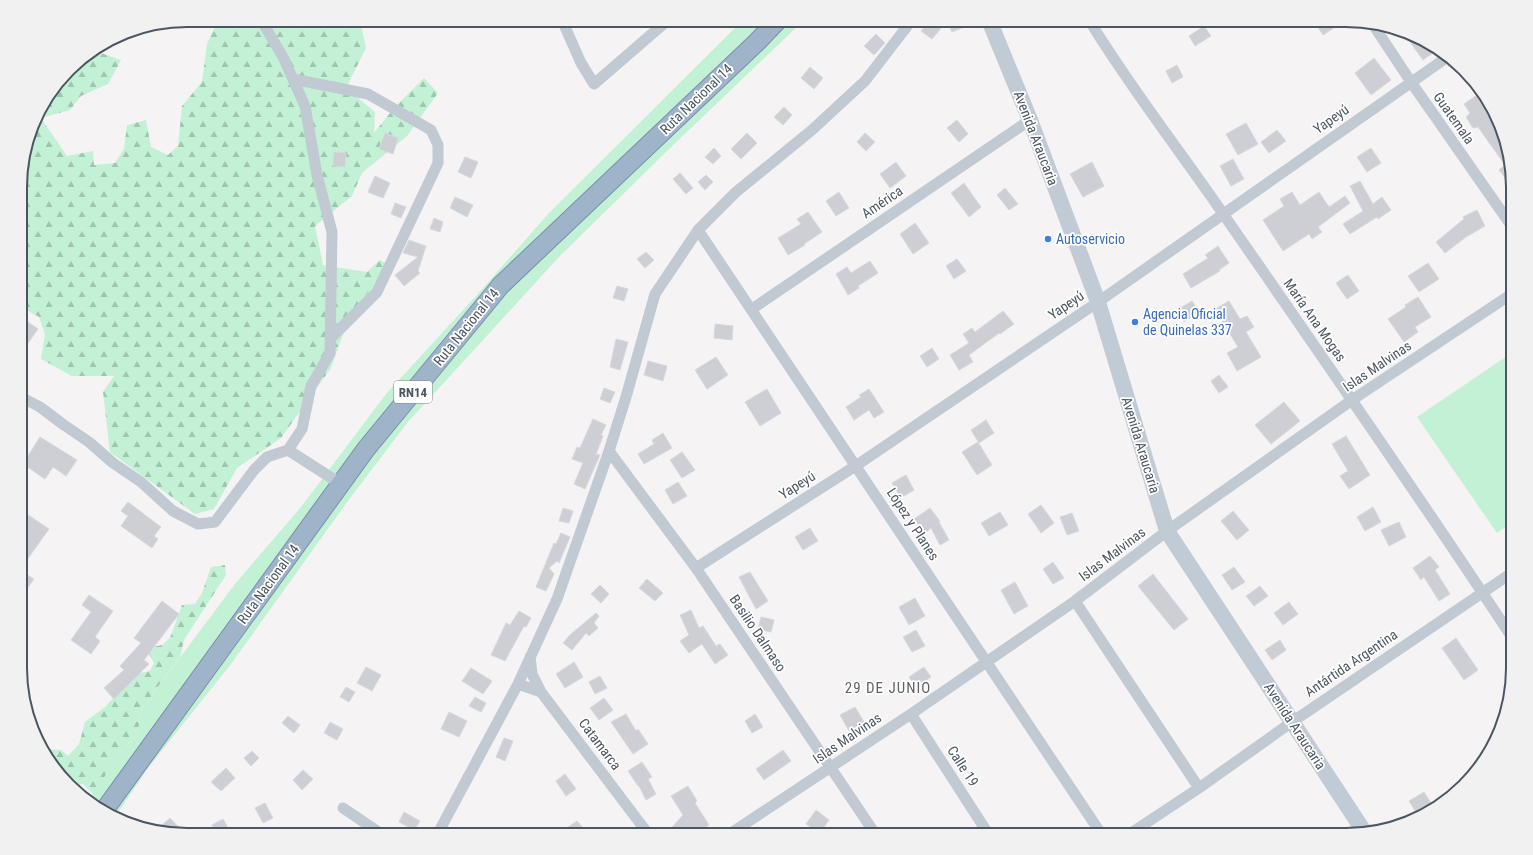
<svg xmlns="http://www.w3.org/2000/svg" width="1533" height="855" viewBox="0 0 1533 855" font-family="'Roboto Condensed',sans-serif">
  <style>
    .grass { fill: #c3f1d5 }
    .forest { fill: url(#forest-firs) }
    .building { fill: #cdcfd5; stroke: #d7d9de }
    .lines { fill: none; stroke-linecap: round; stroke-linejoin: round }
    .trunk-casing { stroke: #7690ad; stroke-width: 20 }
    .minor { stroke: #c1cad2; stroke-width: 11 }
    .secondary { stroke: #c1cbd6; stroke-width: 16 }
    .trunk { stroke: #9fb4c9; stroke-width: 18 }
    .shop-dot { fill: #3f7fe0; stroke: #fff; stroke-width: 1.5 }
    .labels { text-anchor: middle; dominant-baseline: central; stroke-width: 3.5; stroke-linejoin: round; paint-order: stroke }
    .shield { fill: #fff; stroke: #808990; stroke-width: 1 }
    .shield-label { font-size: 13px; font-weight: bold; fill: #4a5661 }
    .street-label { font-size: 14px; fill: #4a5661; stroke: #fff }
    .shop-label { font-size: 14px; fill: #366cbe; stroke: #fff; text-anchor: start }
    .neighbourhood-label { font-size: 15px; letter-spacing: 1px; fill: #5f6368; stroke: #fff }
    .rim { fill: none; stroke: #4a5661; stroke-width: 2 }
  </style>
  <defs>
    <pattern id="forest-firs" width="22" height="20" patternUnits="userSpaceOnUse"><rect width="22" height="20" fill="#c3f1d5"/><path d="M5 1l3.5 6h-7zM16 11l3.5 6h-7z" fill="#a0c6b0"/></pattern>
  </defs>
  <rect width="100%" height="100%" fill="#f5f3f3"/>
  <!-- grass -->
  <path class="grass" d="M743,20H804L668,150L558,258L407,423L345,505L231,664L148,768L115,817L104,813L89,799L119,754L137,734L143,707L235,584L301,507L386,394L476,296L549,213Z
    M1513,352V522L1497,533L1417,417Z"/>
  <!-- forest -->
  <path class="forest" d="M218,20H360L366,48L346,88L375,112L374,133L394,108L424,78L438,93L407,136L362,173L352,196L315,226L323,265L367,272L380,260L391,267L351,312L331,368L281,438L237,468L214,509L195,514L110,452L103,392L114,376H72L41,359L45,334L39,317L21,307V166L37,113L77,62L95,51L121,60L108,84L81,96L70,110L41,118L67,156L93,151L94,165L115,163L124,149L127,125L146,120L151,147L168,155L178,146L182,106L202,82L207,44Z
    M225,565L226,575L184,640L180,657L143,707L137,734L119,754L93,794L83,784L74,785L48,760L44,749L61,750L68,756L79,744L85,722L105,707L135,674L150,671L154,663L146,648L162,645L170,638L182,605L195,604L202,593L211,567Z"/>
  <!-- building -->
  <path class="building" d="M930,20H933L942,27L932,39L921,31Z
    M947,20H958L962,28L952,32Z
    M1313,20H1346L1323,35Z
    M1204,26L1211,36L1195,46L1189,36Z
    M1402,31L1429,42L1437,50L1423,60Z
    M876,34L885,43L874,55L864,46Z
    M1374,58L1391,80L1371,95L1355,73Z
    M1177,65L1183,77L1172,83L1166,71Z
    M810,67L823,78L814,89L801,78Z
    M1477,95L1501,126L1504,134L1513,176V188L1499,170L1505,165L1478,127L1473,128L1466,117L1470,113L1464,104Z
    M784,107L792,115L783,125L774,117Z
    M957,120L968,134L959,142L947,128Z
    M1246,123L1258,144L1238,155L1226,134Z
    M1277,130L1286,141L1269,153L1261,142Z
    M385,133L398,138L393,154L379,149Z
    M747,133L757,143L741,159L731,149Z
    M865,133L875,142L866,151L857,142Z
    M714,148L721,156L713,164L705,157Z
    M1371,148L1381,163L1367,172L1357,157Z
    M334,152L346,153L345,167L333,166Z
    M465,157L478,162L471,178L458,172Z
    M1233,159L1244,179L1231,186L1220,166Z
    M896,162L906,176L890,188L880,174Z
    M1092,162L1104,186L1083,197L1070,174Z
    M680,173L693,188L686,194L673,179Z
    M706,175L713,182L705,190L698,182Z
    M375,176L390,183L383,198L368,192Z
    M1360,181L1373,204L1382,197L1391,210L1378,219L1377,217L1350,234L1343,224L1363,211L1350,186Z
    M964,183L981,207L969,217L951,193Z
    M1005,188L1018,204L1009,210L997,195Z
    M839,192L849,208L836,216L826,201Z
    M1292,192L1300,205L1319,192L1329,207L1345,196L1350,203L1318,227L1322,232L1312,239L1309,234L1283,251L1263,220L1284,206L1280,199Z
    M455,197L473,205L467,217L450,208Z
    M395,203L406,207L401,218L391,214Z
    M1477,210L1485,226L1466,237L1445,253L1436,242L1464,219L1463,217Z
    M808,212L822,232L804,244L805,245L788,255L778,238L801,224L797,219Z
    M434,218L443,222L440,232L430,229Z
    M915,223L929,243L913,254L900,234Z
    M409,240L426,246L418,271L420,273L404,286L395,275L418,257L403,253Z
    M1218,246L1229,263L1219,270L1220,271L1191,288L1183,274L1208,258L1205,255Z
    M646,252L654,260L645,268L637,259Z
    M957,259L966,271L954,279L946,266Z
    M870,261L878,273L858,286L859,288L848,295L836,274L847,267L851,273Z
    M1428,263L1439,279L1419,292L1408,276Z
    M1348,275L1359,291L1347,299L1336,283Z
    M617,286L628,289L624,301L613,298Z
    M1418,297L1431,317L1415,327L1418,332L1404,342L1388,319L1406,307L1405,305Z
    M1192,301L1199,312L1184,322L1177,310Z
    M1229,301L1240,319L1247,316L1254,327L1246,332L1261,357L1237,371L1227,353L1238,347L1215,309Z
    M1003,311L1014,324L1000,334L999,333L969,355L973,362L959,370L950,355L969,343L963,334L972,328L975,332Z
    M21,317L38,329L21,353Z
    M715,324L733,326L732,340L714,338Z
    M616,339L628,342L620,370L610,367Z
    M932,348L939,359L927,367L920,356Z
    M716,357L728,375L707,389L695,370Z
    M648,361L667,366L663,381L644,375Z
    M1219,375L1228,387L1219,393L1211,381Z
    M604,388L615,392L610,403L600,399Z
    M767,389L781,413L760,426L745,402Z
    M869,389L884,412L874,418L869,410L854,420L846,407L861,397L859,395Z
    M1284,402L1300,421L1271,444L1255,425Z
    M593,419L606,425L601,435L603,436L596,454L600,455L585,489L574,484L583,463L572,459L577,447L580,448Z
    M986,420L994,433L979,443L971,430Z
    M663,433L672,448L644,464L638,454L654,444L652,440Z
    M1346,436L1370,475L1349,489L1340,476L1348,471L1332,444Z
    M40,437L77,460L66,476L53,467L45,479L23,464Z
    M978,442L992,465L977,475L962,452Z
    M682,452L695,470L682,478L670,460Z
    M906,475L914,490L901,498L892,483Z
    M678,482L687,496L673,504L665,490Z
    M128,502L161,527L154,536L158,539L152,548L121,526L128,516L121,511Z
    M1041,505L1054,523L1041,533L1028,514Z
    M1373,507L1381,522L1365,531L1357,517Z
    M563,508L573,511L569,523L559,521Z
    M930,508L940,521L939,522L949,540L940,545L931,528L925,533L914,519Z
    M21,510L49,529L21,568Z
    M1233,511L1249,530L1237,540L1221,521Z
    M1000,512L1008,525L989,536L981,523Z
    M1072,513L1079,531L1067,535L1060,517Z
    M1399,522L1406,537L1389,546L1381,530Z
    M810,528L818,541L803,550L795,537Z
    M561,533L570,537L559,563L557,561L549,568L554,574L546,591L536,587L554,543L556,544Z
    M1430,556L1439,567L1435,570L1450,594L1439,601L1424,577L1421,580L1413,568Z
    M1053,562L1064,578L1053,584L1043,569Z
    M1234,567L1245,582L1232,590L1222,575Z
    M21,571L34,579L21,597Z
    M750,572L768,601L756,609L739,577Z
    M1153,574L1188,619L1174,630L1138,586Z
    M647,579L663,593L655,601L639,588Z
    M1015,582L1028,606L1014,614L1001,590Z
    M600,585L609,594L601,603L591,594Z
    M1260,586L1268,596L1254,606L1246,596Z
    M89,595L113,611L95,637L100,641L91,654L71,640L91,612L82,605Z
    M915,598L925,616L909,625L899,607Z
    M162,601L179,614L144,660L149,664L114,699L104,688L124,670L120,666L141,643L134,638Z
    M1289,602L1298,614L1283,625L1274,613Z
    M691,610L699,628L703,626L716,646L720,644L728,655L715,664L702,644L689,653L680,641L689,635L680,615Z
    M519,611L531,618L526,627L524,626L505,661L491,655L506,623L510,625Z
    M596,613L599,616L594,623L598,628L589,636L586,633L572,650L563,643L571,634Z
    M761,617L774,620L771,632L758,629Z
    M916,630L925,646L912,652L903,637Z
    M1456,638L1478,670L1464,680L1442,648Z
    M1280,640L1286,650L1272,660L1265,650Z
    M574,662L583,677L565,688L556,674Z
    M366,667L381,675L372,691L357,683Z
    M924,667L931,677L916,687L909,677Z
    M471,668L492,681L483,694L462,681Z
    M600,676L607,688L595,694L589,682Z
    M346,687L355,692L349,702L340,697Z
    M475,697L486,703L481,712L469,706Z
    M604,698L613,710L599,720L590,708Z
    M855,707L864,722L849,731L840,715Z
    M449,712L467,721L459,737L441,729Z
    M626,714L636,731L638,729L648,744L633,754L611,722Z
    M755,714L763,727L752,733L745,721Z
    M288,716L300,725L294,733L282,723Z
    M330,722L343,729L337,740L324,733Z
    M504,738L513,741L505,761L496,757Z
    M783,750L791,761L764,780L756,769Z
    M252,751L259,758L251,766L244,758Z
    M642,762L652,777L648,779L656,794L646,800L639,786H638L628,771Z
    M226,768L235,778L221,791L211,782Z
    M303,770L313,779L302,790L293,780Z
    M565,774L576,789L566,796L556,781Z
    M688,786L697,801L695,803L709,825L693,835H665L683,815L671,796Z
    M1424,792L1434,808L1419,817L1409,801Z
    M265,803L273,818L263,823L255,808Z
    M816,810L829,820L820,833L806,824Z
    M404,812L420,821L414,830L399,822Z
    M170,818L186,835L170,833L162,825Z
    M223,819L232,835H218L212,825Z
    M577,821L584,829L576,835H557Z"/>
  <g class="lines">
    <!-- trunk casing -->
    <g class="trunk-casing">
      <path id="trunk" d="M103,812L366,449L501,285L757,42L778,20"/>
    </g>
    <!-- minor -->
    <path class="minor" d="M261,20L283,57L305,106L317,175L332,232L330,353L311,386L302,429L288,450L341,484
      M562,20L581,63L594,84L668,20
      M1089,20C1131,89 1181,152 1226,218C1323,358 1420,497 1513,639
      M1372,23L1411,82L1513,228
      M293,79L368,94L431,130L438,145V163L377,292L330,339
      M698,230L1102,835
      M752,309L1030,120
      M21,397L40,407L64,425L89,442L113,463L141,482L173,511L198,524L215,522L254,470L267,457L288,450
      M609,451L696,568L876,835
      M696,568L857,465L1098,302L1446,58
      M1075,601L1199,788
      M530,657L532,674L541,692
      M518,684L541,692L649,835
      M911,714L989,835
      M343,808L383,835
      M437,835L518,684L557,599L609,451L626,397L655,294L698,230L736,192L812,130L865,81L912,20
      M728,835L911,714L1075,601L1167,531L1352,400L1513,293
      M1128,835L1199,788L1292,722L1513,572"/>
    <!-- secondary -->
    <path class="secondary" d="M989,20L1030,120L1098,302L1167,531L1365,833"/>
    <!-- trunk -->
    <use href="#trunk" class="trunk"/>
  </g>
  <!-- markers -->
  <g class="shop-dot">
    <circle cx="1048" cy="239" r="4"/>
    <circle cx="1135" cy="322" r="4"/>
  </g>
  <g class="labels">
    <!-- shield labels -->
    <rect class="shield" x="394" y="381" width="38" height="22" rx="3"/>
    <g class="shield-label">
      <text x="413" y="392">RN14</text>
    </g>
    <!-- street labels -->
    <g class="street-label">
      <text transform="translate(696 99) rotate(-44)">Ruta Nacional 14</text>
      <text transform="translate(1454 118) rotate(55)">Guatemala</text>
      <text transform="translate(1331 119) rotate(-35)">Yapeyú</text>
      <text transform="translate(1036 138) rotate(69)">Avenida Araucaria</text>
      <text transform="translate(882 202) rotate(-34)">América</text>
      <text transform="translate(1066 305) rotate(-34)">Yapeyú</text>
      <text transform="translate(1315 320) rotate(55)">María Ana Mogas</text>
      <text transform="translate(466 327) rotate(-51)">Ruta Nacional 14</text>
      <text transform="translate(1377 366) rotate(-34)">Islas Malvinas</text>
      <text transform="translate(1141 445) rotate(73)">Avenida Araucaria</text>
      <text transform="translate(797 485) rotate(-32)">Yapeyú</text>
      <text transform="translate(913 524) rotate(57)">López y Planes</text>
      <text transform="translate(1112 554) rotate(-37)">Islas Malvinas</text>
      <text transform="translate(268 584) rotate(-54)">Ruta Nacional 14</text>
      <text transform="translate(758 633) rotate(56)">Basilio Dalmaso</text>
      <text transform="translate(1351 663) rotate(-34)">Antártida Argentina</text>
      <text transform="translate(1295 726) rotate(57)">Avenida Araucaria</text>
      <text transform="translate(847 738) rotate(-34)">Islas Malvinas</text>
      <text transform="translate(600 744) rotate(53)">Catamarca</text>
      <text transform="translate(963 766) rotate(57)">Calle 19</text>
    </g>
    <!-- shop labels -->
    <g class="shop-label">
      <text x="1056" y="239">Autoservicio</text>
      <text x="1143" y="314">Agencia Oficial<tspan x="1143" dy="16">de Quinelas 337</tspan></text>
    </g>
    <!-- neighbourhood labels -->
    <g class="neighbourhood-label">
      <text x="888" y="688">29 DE JUNIO</text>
    </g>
  </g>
  <!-- crop -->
  <path d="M0 0H1533V855H0ZM187 27H1346A160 160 0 0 1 1506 187V668A160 160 0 0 1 1346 828H187A160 160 0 0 1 27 668V187A160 160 0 0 1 187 27Z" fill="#f1f1f2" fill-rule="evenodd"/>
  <path class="rim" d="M187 27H1346A160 160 0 0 1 1506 187V668A160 160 0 0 1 1346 828H187A160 160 0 0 1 27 668V187A160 160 0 0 1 187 27Z"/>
</svg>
